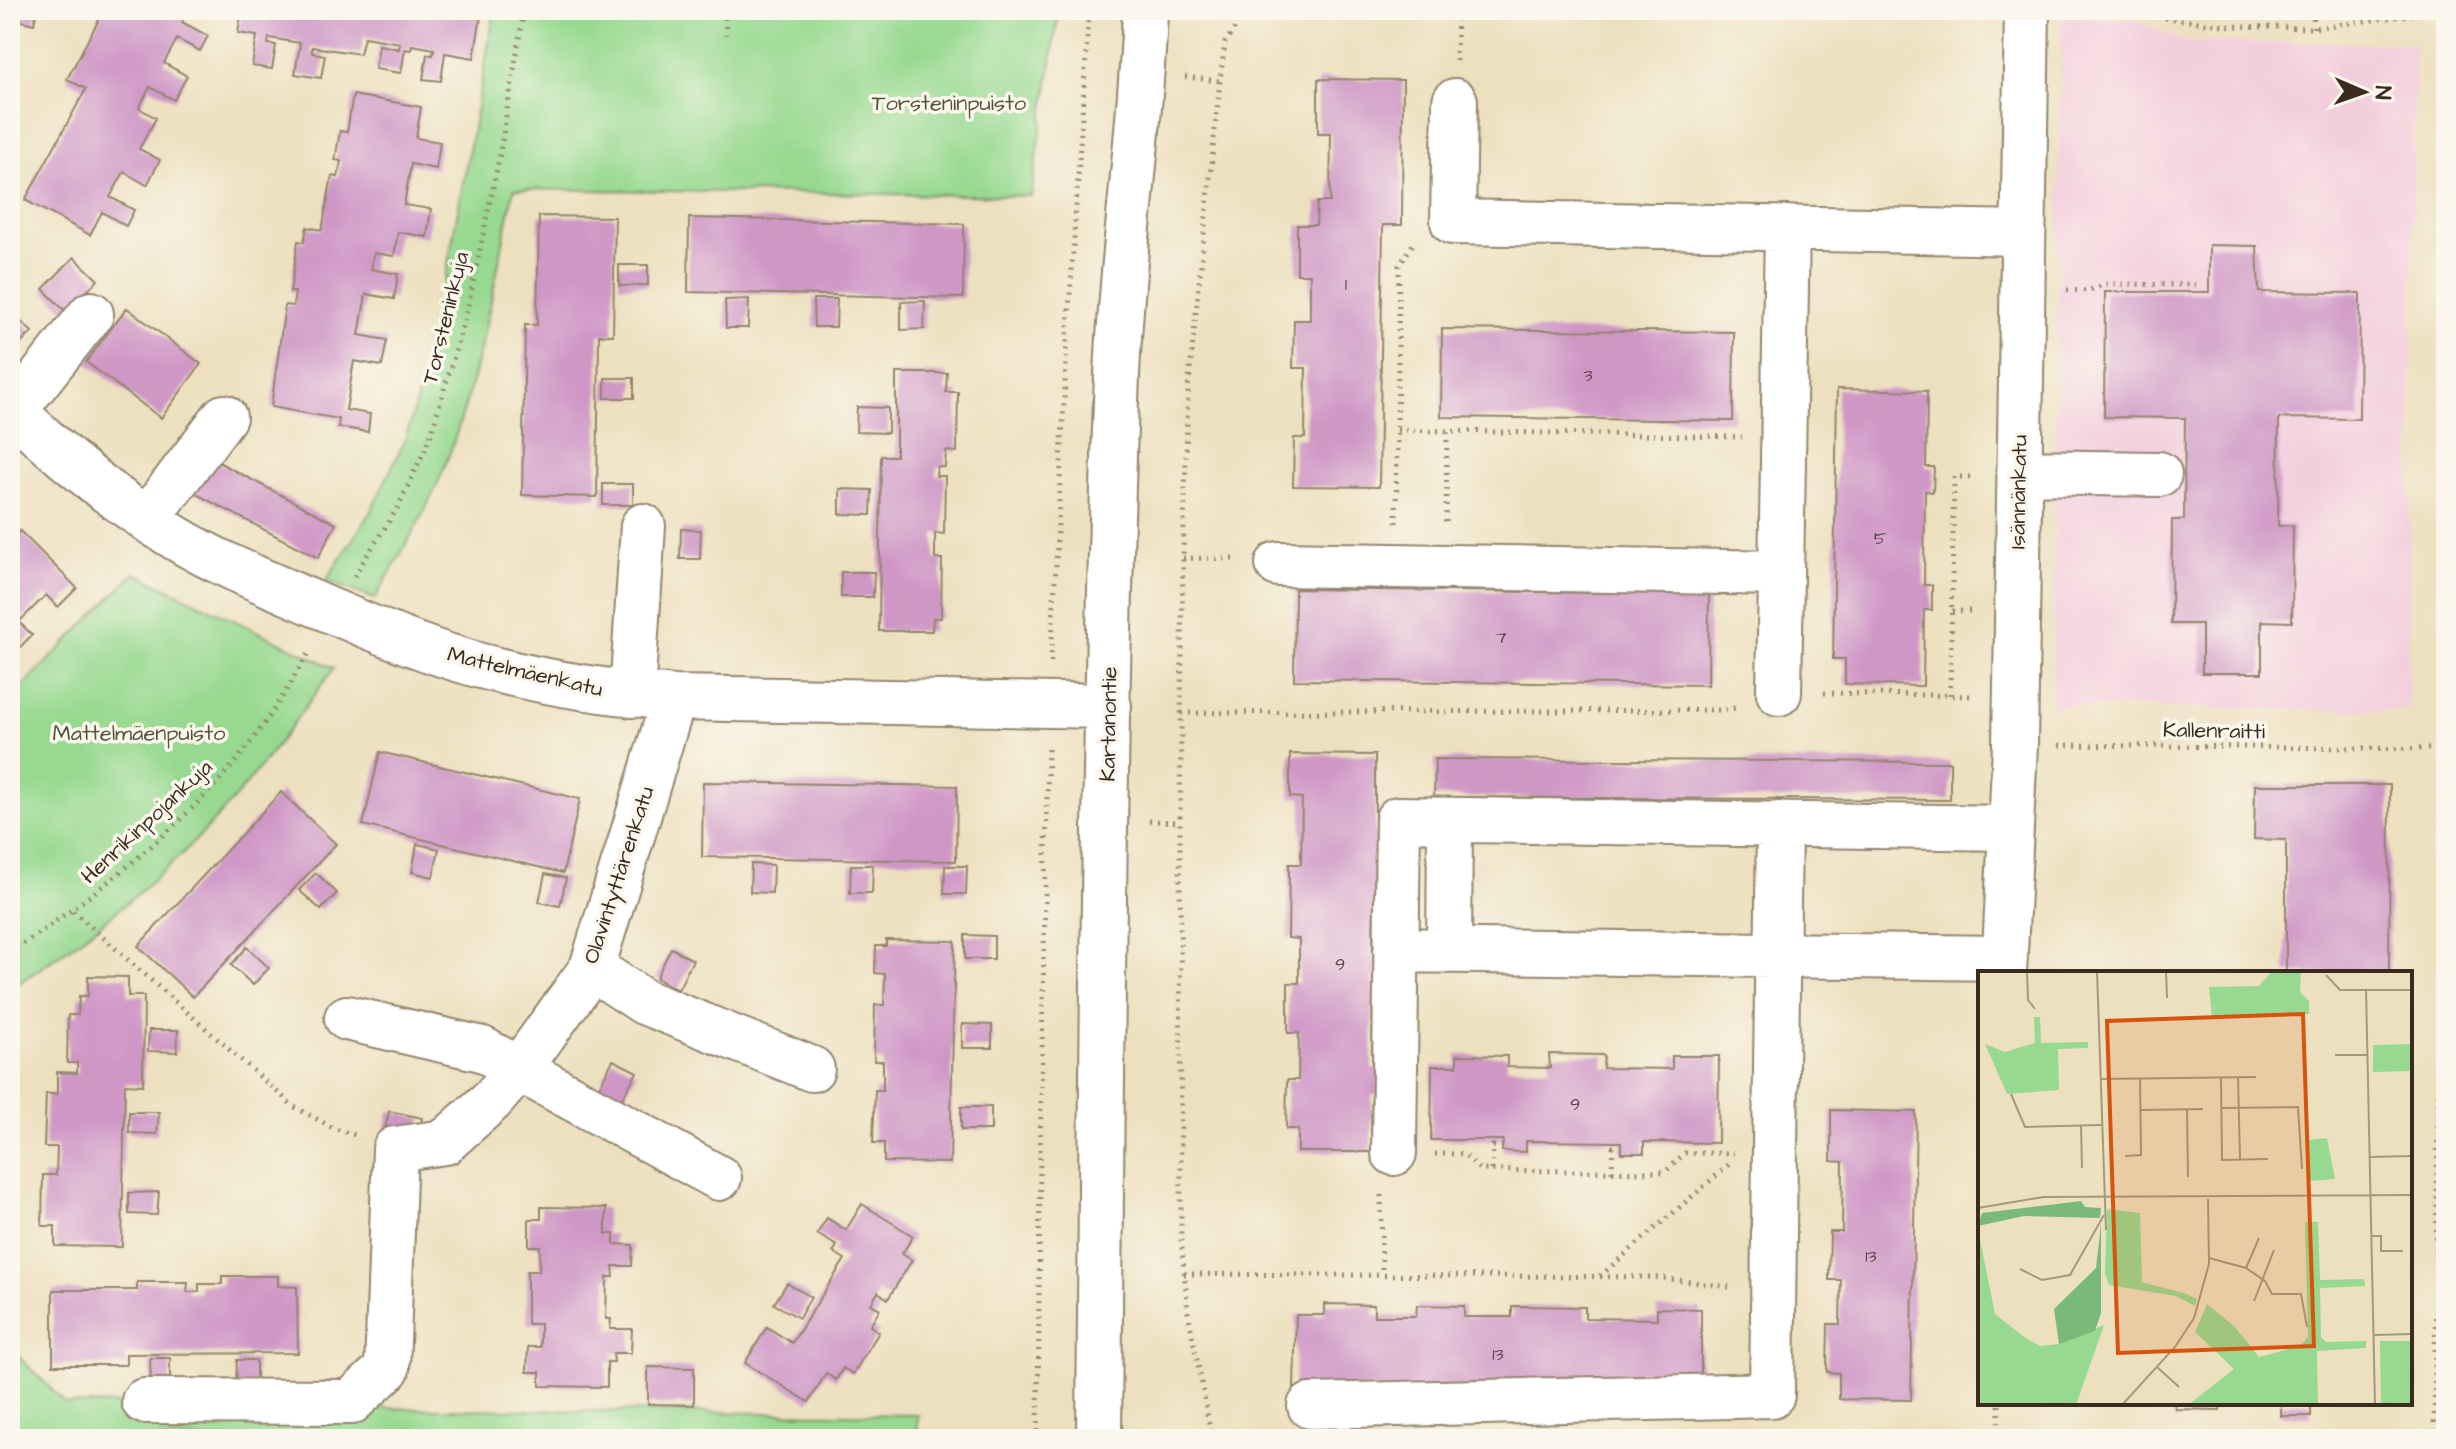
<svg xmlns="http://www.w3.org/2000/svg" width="2456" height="1449" viewBox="0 0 2456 1449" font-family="'Architects Daughter',sans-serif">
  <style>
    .built { fill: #f3cfde }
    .green { fill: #97d990; stroke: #698257; stroke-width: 2 }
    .building { fill: #cf97c6 }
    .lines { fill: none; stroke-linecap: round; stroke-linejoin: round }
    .minor-casing { stroke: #94856e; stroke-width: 48 }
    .path { stroke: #94856e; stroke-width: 5; stroke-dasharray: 2 6; stroke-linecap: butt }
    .minor { stroke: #fff; stroke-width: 44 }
    .labels { text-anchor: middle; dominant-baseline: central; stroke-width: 7; stroke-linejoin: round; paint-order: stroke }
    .number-label { font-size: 18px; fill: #604548 }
    .park-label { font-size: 22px; fill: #52563a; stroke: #fbf7ec }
    .street-label { font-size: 22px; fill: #3b2a1e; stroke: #fbf7ec }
    .inset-road { fill: none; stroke: #a6977f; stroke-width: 2 }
    .view { fill: #d7540e; fill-opacity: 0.15; stroke: #d7540e; stroke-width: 4 }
    .inset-edge { fill: none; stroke: #3b2a1e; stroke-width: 4 }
  </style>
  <rect width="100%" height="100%" fill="#fbf7ec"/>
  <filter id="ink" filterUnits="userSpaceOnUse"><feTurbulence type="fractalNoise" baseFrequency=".0125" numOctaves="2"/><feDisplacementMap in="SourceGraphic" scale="16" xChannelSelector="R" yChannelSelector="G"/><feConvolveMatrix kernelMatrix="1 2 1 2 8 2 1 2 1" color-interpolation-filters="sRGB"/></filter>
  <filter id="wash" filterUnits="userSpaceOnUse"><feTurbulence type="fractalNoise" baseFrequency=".006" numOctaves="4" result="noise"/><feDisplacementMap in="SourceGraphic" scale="32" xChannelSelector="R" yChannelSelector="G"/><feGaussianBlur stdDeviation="1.8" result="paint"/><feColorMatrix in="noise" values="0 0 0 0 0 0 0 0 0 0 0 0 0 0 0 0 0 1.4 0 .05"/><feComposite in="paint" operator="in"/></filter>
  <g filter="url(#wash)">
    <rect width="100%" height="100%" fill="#ede0bf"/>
    <!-- built -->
    <path class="built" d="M2061,19L2133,20L2187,42L2415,44L2408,711L2052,706Z"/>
    <!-- green -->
    <path class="green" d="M495,10H1059L1031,196L514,189C495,278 481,366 450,452C432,504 402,551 375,599L326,581L371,511L405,440L427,364L444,286Z
      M135,573L334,668C299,715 265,764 226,808C164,878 87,938 10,989V699Z
      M10,1348L66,1404L918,1415L917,1439H10Z"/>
    <g id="blocks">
      <!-- building -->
      <path class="building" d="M10,10H37L34,24L10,18Z
        M104,10H189L182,22L208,36L200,51L177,39L164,63L187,76L174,100L150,87L139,108L156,118L139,149L160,160L147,185L124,172L110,197L134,210L126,226L102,212L90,235L25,200L86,89L67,79Z
        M242,10H482L474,58L445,53L441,81L423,79L427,54L433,55L434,49L412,45L411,50L405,49L401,73L375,69L379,45L399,49L400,43L364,37L360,54L312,47V53L325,55L321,78L295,74L300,43L269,38L268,44L276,45L272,69L252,66L257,36L238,33Z
        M1318,79L1403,80L1402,225H1383L1379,487L1293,486L1294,438H1305L1306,368H1293L1294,320H1310V274H1297V225H1316L1317,202H1330L1331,133H1318Z
        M353,95L421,107L416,138L440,142L436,169L411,164L404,205L431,209L427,237L398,232L394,256L374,253L371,269L398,274L394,299L366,294L359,335L387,340L382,366L354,361L346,410L370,414L368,432L338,427L339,419L271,407L285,305L293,306L295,292H290L298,241L304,242L307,227L322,230L332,176L338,177L341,161L335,160L340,131L347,132Z
        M539,216L615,217L613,335H599L597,497L522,495L525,325H537Z
        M689,218L964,224L963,298L688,292Z
        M2209,245L2257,246L2259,292L2360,293L2359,419L2279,418L2278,526L2293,525L2292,622L2262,621V673H2202V624H2171L2172,520H2184L2185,418L2104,417L2105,292H2209Z
        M74,257L98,280L66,312L43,289Z
        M619,265H648V285L619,286Z
        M749,299L748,328H726L725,300Z
        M813,299H837L836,327H814Z
        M925,301L924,329L901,330V302Z
        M127,308L201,364L161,418L86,362Z
        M10,311L32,332L10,355Z
        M1442,329L1734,332L1733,421L1441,417Z
        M896,373H947L946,392H958L957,452L946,451L945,467H937L936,476H945L944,534L935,533V559H942L941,618H933L932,631H879L881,456H896Z
        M605,378H634V398H605Z
        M1837,389L1927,391L1926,467H1934L1933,492L1925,491L1924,585H1932V610H1924L1923,686L1845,684V659H1833Z
        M857,407L888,408V433L856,432Z
        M203,454L336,524L318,558L185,488Z
        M603,484H633V505H603Z
        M840,489L872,490L871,515L840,514Z
        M681,529L701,530L700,559H680Z
        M20,531L77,588L58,607L46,595L19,622L32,635L14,653L10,649V541Z
        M841,572H874L873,597H841Z
        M1295,589L1709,594L1708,685L1294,680Z
        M380,752L580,799L563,873L363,825Z
        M1290,754L1375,755V833H1382L1381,859L1375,858L1373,951H1381L1380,977L1373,976L1372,1069H1379V1095H1372L1371,1152H1298V1129H1286L1287,1080H1298L1299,1033H1288V983H1299V939L1288,938L1289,864H1301L1302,798L1290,797Z
        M1435,759L1950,762V800L1434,797Z
        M703,782L957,786L956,861L702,857Z
        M2255,785H2390L2389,973H2286V840L2254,839Z
        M281,792L336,844L193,997L138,946Z
        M417,844L439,849L433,877L412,872Z
        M751,864L773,865L772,893L750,892Z
        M851,865H873L872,893H850Z
        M945,866H967L966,894H944Z
        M316,873L337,893L321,910L299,890Z
        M545,874L566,878L560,906L539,902Z
        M965,935L994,936V959H965Z
        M886,940L955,941L950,1163L884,1162V1143H873L875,1090H883V1061H874L875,1005H884L885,974L875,973L876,946H886Z
        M247,947L269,968L253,985L231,965Z
        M671,948L693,960L678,990L656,978Z
        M88,976L128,977V996H144L143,1085L125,1084L122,1247L55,1246V1226H42L43,1175H56L57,1147H44L46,1094H57V1072L77,1073V1063H67L68,1015H78L79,996H88Z
        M962,1024L992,1025V1048H962Z
        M149,1030H178L177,1052L148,1051Z
        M1549,1054L1604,1055L1603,1068L1672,1069V1056H1719L1718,1143L1644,1142V1153H1621V1142L1526,1141V1152L1502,1151L1503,1140H1431L1432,1066H1457V1055L1507,1056V1067L1550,1068Z
        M613,1060L637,1072L620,1103L597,1091Z
        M961,1107H991V1130H961Z
        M1831,1110L1916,1112L1911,1400L1839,1399V1373L1827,1372L1828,1324H1840L1841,1280H1829L1830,1232H1842L1843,1162L1831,1161Z
        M389,1111L422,1118L417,1143L384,1135Z
        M129,1112H159L157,1134L129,1133Z
        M159,1192L157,1215L129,1214V1193Z
        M862,1204L913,1236L902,1254L912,1260L888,1299L878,1292L871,1304L880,1309L870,1326L879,1332L853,1374L843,1368L836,1380L826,1373L809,1402L745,1363L767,1327L792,1343L845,1259L833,1252L837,1246L817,1234L827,1218L846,1230Z
        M541,1207L606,1208V1234H614V1244L633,1245L632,1266H613L614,1277H607L606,1319H611L610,1329H632L631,1353H613L614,1362H607V1387L540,1386V1372H527L528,1347H540V1324H527V1271H539L540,1246H529V1219H541Z
        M222,1276H278V1286L297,1287L298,1353L126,1354V1365H53V1290H137V1282H188L187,1292H199V1284H222Z
        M787,1283L811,1297L799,1318L774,1304Z
        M1324,1304L1374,1305V1316H1416L1417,1305L1464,1306V1317H1512V1306L1585,1307V1318L1657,1319V1308L1701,1309V1393L1294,1388L1296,1315H1324Z
        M150,1358H170V1384H151Z
        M237,1360H256V1386H236Z
        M648,1367L694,1368V1405L648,1404Z
        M2174,1403H2221L2220,1410L2175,1409Z
        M2281,1403H2311V1416H2281Z"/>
    </g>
  </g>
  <g filter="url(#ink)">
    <use href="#blocks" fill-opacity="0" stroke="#94856e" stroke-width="2"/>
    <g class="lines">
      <!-- minor casing -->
      <g class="minor-casing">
        <path id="minor" d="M1455,101L1453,222L2023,233
          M10,407C60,456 117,502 176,538C219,564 267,583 313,603C374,629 436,656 501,671C557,685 616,693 674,698L1109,706
          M14,411L91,314
          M2019,472L2159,474
          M148,518L224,417
          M1278,564L1781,573
          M1779,693L1787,228
          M632,695L643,526
          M1396,950L2005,958
          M1449,951L1450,820
          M592,968L644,1002L812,1069
          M2004,973L2015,745L2027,10
          M347,1018L482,1049L719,1178
          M1394,1153L1398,819L2010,828
          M144,1401L351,1402L387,1369L395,1149L445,1142L492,1100L519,1069L592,968L674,698
          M1310,1406L1772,1395L1779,824
          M1099,1439C1102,1085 1103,730 1117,375C1122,253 1141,132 1145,10"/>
      </g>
      <!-- path -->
      <path class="path" d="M725,10L726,35
        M2069,10L2132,14L2232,26L2314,28L2446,10
        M2313,10L2314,28
        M1456,61L1457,10
        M1185,77L1220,81
        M2067,290L2088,291L2105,284L2197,285
        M1397,430L1742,437
        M1446,522L1447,431
        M1396,523L1399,266L1415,241
        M1183,558L1238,559
        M354,576L398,507L429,441L467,311L498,164L524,10
        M1952,611H1974
        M1051,662L1067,342L1089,10
        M1824,693L1974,696
        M1950,695L1954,477H1975
        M1181,713L1725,710L1740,707
        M2059,745L2445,749
        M1149,821L1180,822
        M73,911L293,1106L333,1128L355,1135
        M10,953C84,903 163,843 223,776C257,738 285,694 310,650
        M1435,1154H1464L1480,1170L1665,1172L1685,1153H1734
        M1492,1170L1493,1146H1503
        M1612,1172L1613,1147L1621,1148
        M1381,1195L1382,1274
        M1184,1274L1654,1277L1729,1287
        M1600,1276L1732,1162
        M1038,1439L1040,1154L1048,748
        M1212,1439L1188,1312L1181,1237L1180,822L1183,558L1188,390L1220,81L1225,43L1247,10
        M1999,1439V1403
        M2434,1439L2446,472"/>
      <!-- minor -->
      <use href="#minor" class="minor"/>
    </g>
  </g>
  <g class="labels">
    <!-- number labels -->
    <g class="number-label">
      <text x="1346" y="284">1</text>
      <text x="1588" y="375">3</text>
      <text x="1880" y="538">5</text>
      <text x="1501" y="637">7</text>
      <text x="1340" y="964">9</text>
      <text x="1575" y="1104">9</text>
      <text x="1871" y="1256">13</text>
      <text x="1498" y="1354">13</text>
    </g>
    <!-- park labels -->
    <g class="park-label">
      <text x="949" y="103">Torsteninpuisto</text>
      <text x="139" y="733">Mattelmäenpuisto</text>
    </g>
    <!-- street labels -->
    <g class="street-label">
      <text transform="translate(446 318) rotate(-76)">Torsteninkuja</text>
      <text transform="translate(2019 492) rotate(-89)">Isännänkatu</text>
      <text transform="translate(525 672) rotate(13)">Mattelmäenkatu</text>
      <text transform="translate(1109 724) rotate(-89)">Kartanontie</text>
      <text transform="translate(2214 731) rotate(1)">Kallenraitti</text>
      <text transform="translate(147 822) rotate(-43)">Henrikinpojankuja</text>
      <text transform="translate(619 875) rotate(-72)">Olavintyttärenkatu</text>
    </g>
  </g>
  <!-- overview -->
  <g transform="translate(1978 971)">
    <rect width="434" height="434" fill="#ede0bf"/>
    <path d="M294,0H323L322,21L331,30V43L234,46L231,16L281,15ZM56,46H62L63,72L110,71V77L80,78L81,119L29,123L7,73L27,81L57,72ZM434,73V100L395,101V74ZM349,167L357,208L331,210L329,169ZM129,238L162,242L164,311L209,323L219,328L217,335L198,325L131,314L127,303ZM327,251H340L342,309L386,308L387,315L342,317L343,366L348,371L388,370V377L339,380L340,434H210L256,398L217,361L229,333L256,355L281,386L322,375L330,366ZM0,259L17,343L49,368L62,375L81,373L126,354L98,434H0ZM402,370H434V434H403Z" fill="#97d990"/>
    <path d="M103,230L107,236L123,237L122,247L46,245L0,255L4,242ZM123,253V342L117,360L81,373L76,338L118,297Z" fill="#79b97a"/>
    <path class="inset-road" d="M49,0L50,29L57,38M119,0L128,259M188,0L189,27M348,4L362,19H434M388,18L397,434M357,84H390M243,106L244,189L290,188M260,106L262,189M122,108L278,106M33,123L47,156L123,154M243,137L320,136L324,198M209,138L210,206M163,139L225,138M103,155L104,197M147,185L163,184L162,107M392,186L434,185M0,237L65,226L434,224M393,265H403V280H425M231,287L268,297L287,310L294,323H323L329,356M268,297L281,267M42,298L64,309L92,304L126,244M276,330L296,279M396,364L434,363M179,396L201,416M144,434L197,376L216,347L231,293L230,228"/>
    <path class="view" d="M325,43L336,375L140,382L129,50Z"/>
    <rect width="434" height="434" class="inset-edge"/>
  </g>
  <!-- margin -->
  <rect width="2456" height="1449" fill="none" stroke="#fbf7ec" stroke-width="40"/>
  <!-- north arrow -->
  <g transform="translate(2364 92) rotate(92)" stroke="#fbf7ec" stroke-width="6" paint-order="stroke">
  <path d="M0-6L14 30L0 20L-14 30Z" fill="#3b2a1e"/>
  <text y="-12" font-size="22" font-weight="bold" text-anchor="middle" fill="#3b2a1e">N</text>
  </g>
</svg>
